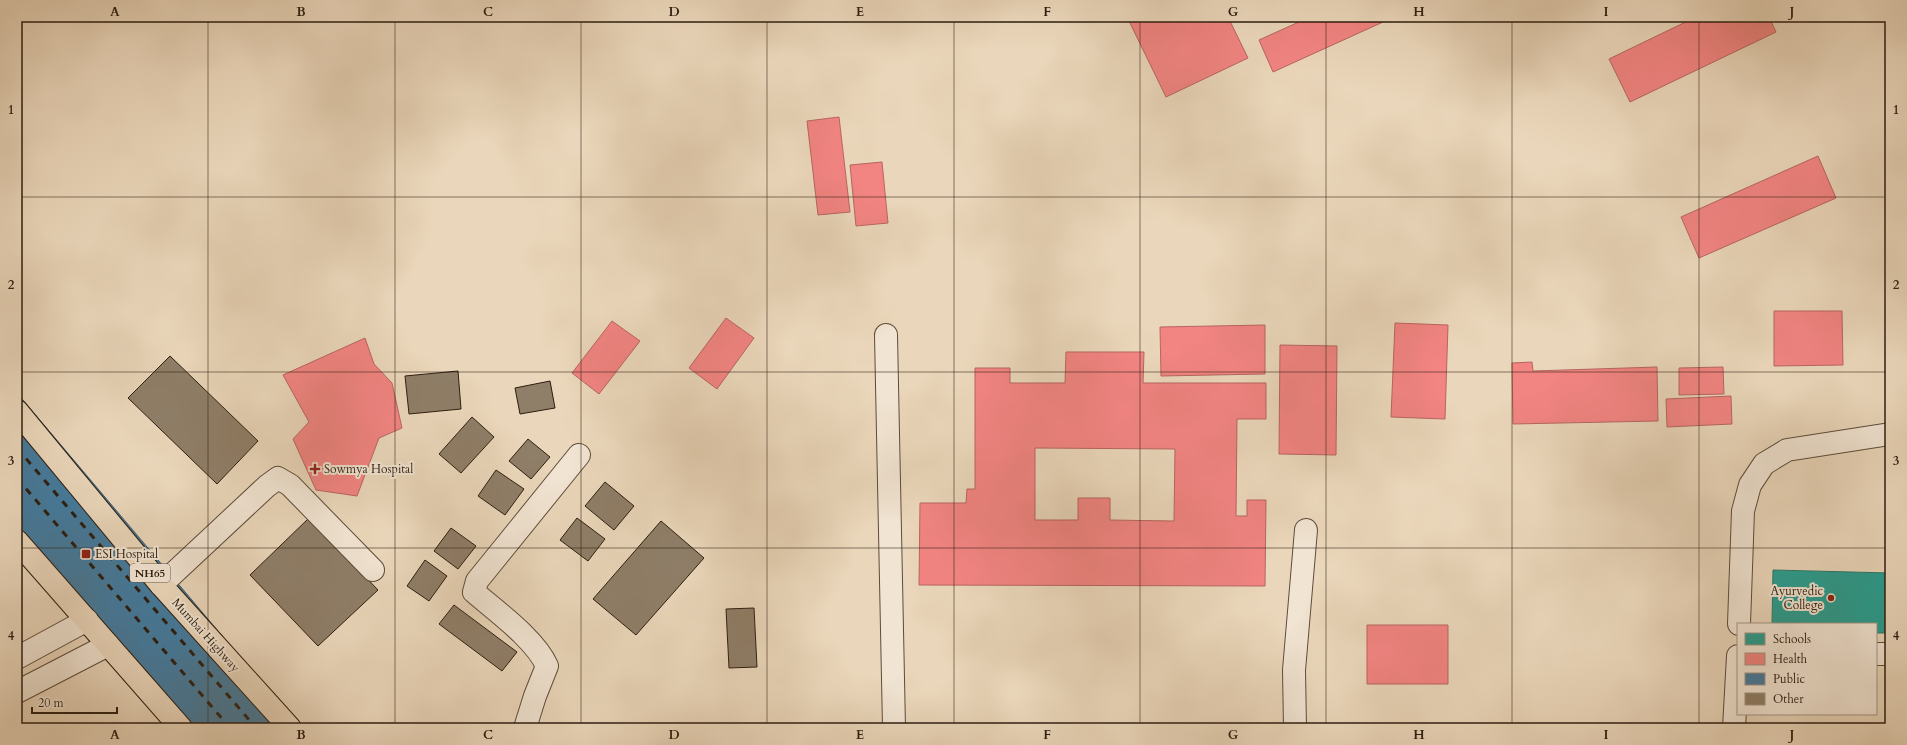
<svg xmlns="http://www.w3.org/2000/svg" width="1907" height="745" viewBox="0 0 1907 745" font-family="Cardo,serif">
  <style>
    .schools { fill: #2a9d8f; stroke: #2b7769 }
    .health { fill: #f28482; stroke: #b76560; fill-rule: evenodd }
    .public { fill: #457b9d; stroke: #3e5f73 }
    .building { fill: #8f7e68; stroke: #2c1e10 }
    .lines { fill: none; stroke-linecap: round; stroke-linejoin: round }
    .minor-casing { stroke: #5c4c3a; stroke-width: 24 }
    .highway-casing { stroke: #2c1e10; stroke-width: 24 }
    .minor { stroke: #f1e4d2; stroke-width: 22 }
    .highway { stroke: #ead6ba; stroke-width: 22 }
    .rail { stroke: #2c1e10; stroke-width: 3; stroke-dasharray: 7 7; stroke-linecap: butt }
    .grid { fill: none; stroke: #2c1e10; stroke-width: 1; stroke-opacity: 0.55 }
    .poi-dot { fill: #8f2418; stroke: #f1e4d2; stroke-width: 1.5 }
    .labels { text-anchor: middle; dominant-baseline: central; stroke-width: 4; stroke-linejoin: round; paint-order: stroke }
    .shield { fill: #f1e4d2; stroke: #67594a; stroke-width: 1 }
    .shield-label { font-size: 11px; font-weight: bold; fill: #2c1e10 }
    .poi-label { font-size: 12px; fill: #2c1e10; stroke: #f1e4d2; text-anchor: start }
    .street-label { font-size: 12px; fill: #2c1e10; stroke: #f1e4d2 }
    .neatline { fill: none; stroke: #2c1e10; stroke-width: 1.5 }
    .grid-label { font-size: 13px; text-anchor: middle; font-weight: bold; fill: #2c1e10 }
  </style>
  <rect width="100%" height="100%" fill="#ead6ba"/>
  <filter id="stains"><feTurbulence type="fractalNoise" baseFrequency=".005" numOctaves="4"/><feColorMatrix values="0 0 0 0 .2 0 0 0 0 .09 0 0 0 0 .02 0 0 0 .5 -.17"/></filter>
  <radialGradient id="worn" r=".72"><stop offset=".6" stop-color="#630" stop-opacity="0"/><stop offset="1" stop-color="#630" stop-opacity=".3"/></radialGradient>
  <!-- schools -->
  <path class="schools" d="M1773,570L1890,573V633H1876V624H1772Z"/>
  <!-- health -->
  <path class="health" d="M1139,17H1228L1248,58L1166,97L1129,21Z
    M1310,17H1394L1273,72L1259,40Z
    M1696,17H1769L1776,32L1630,102L1609,59Z
    M839,117L850,212L818,215L807,121Z
    M1818,156L1836,198L1699,258L1681,217Z
    M882,162L888,223L856,226L850,165Z
    M1774,311H1842L1843,365L1774,366Z
    M726,318L754,338L717,389L689,368Z
    M612,321L640,341L599,394L572,373Z
    M1395,323L1448,325L1445,419L1391,417Z
    M1265,325V374L1161,376L1160,327Z
    M365,338L374,364L392,383L402,428L379,438L357,496L316,490L293,439L309,422L283,375Z
    M1280,345L1337,346L1336,455L1279,454Z
    M1066,352H1144L1143,383H1266V419H1237L1236,516H1247V500H1266L1265,586L919,585L920,503H966L967,489H975V368H1010V383H1065ZM1035,448L1175,449L1174,521L1110,520V498H1078V520H1035Z
    M1532,362L1533,371L1657,367L1658,421L1513,424L1512,363Z
    M1723,367L1724,394L1679,395V368Z
    M1731,396L1732,424L1667,427L1666,399Z
    M1367,625H1448V684H1367Z"/>
  <!-- public -->
  <path class="public" d="M17,393L300,728H174L17,542Z"/>
  <!-- building -->
  <path class="building" d="M170,356L258,441L217,484L128,398Z
    M458,371L461,409L409,414L405,376Z
    M550,381L555,408L520,414L515,388Z
    M472,417L494,437L461,473L439,454Z
    M528,439L550,457L531,479L509,461Z
    M496,470L524,489L505,515L478,496Z
    M605,482L634,506L614,530L585,506Z
    M309,518L378,590L318,646L250,575Z
    M577,518L605,539L588,561L560,540Z
    M661,521L704,558L636,635L593,599Z
    M451,528L476,546L458,569L434,551Z
    M425,560L447,576L429,601L407,586Z
    M454,605L517,652L502,671L439,624Z
    M754,608L757,667L729,668L726,609Z"/>
  <g class="lines">
    <!-- minor casing -->
    <g class="minor-casing">
      <path id="minor" d="M886,335L894,728
        M161,585L267,486L278,478L290,485L373,570
        M1739,624L1743,511L1750,485L1764,464L1787,450L1890,434
        M1876,654H1890
        M17,658L87,620
        M17,692L108,645
        M525,728L535,696L547,666C535,639 497,612 474,592L477,581L579,455
        M1295,728L1294,670L1306,530
        M1734,728L1738,656"/>
    </g>
    <!-- highway casing -->
    <g class="highway-casing">
      <path id="highway" d="M17,411L161,585L290,728
        M17,541L181,728"/>
    </g>
    <!-- minor -->
    <use href="#minor" class="minor"/>
    <!-- highway -->
    <use href="#highway" class="highway"/>
    <!-- rail -->
    <path class="rail" d="M17,448L256,728
      M17,478L230,728"/>
  </g>
  <!-- grid -->
  <path class="grid" d="M208,17V728M395,17V728M581,17V728M767,17V728M954,17V728M1140,17V728M1326,17V728M1512,17V728M1699,17V728M17,197H1890M17,372H1890M17,548H1890"/>
  <!-- markers -->
  <g class="poi-dot">
    <path d="M313 463h4v4h4v4h-4v4h-4v-4h-4v-4h4z"/>
    <rect x="81" y="549" width="10" height="10" rx="2"/>
    <circle cx="1831" cy="598" r="4"/>
  </g>
  <g class="labels">
    <!-- shield labels -->
    <rect class="shield" x="130" y="564" width="40" height="18" rx="3"/>
    <g class="shield-label">
      <text x="150" y="573">NH65</text>
    </g>
    <!-- poi labels -->
    <g class="poi-label">
      <text x="324" y="469">Sowmya Hospital</text>
      <text x="95" y="554">ESI Hospital</text>
      <text x="1823" y="591" text-anchor="end">Ayurvedic<tspan x="1823" dy="14">College</tspan></text>
    </g>
    <!-- street labels -->
    <g class="street-label">
      <text transform="translate(206 635) rotate(48)">Mumbai Highway</text>
    </g>
  </g>
  <!-- margin -->
  <rect width="1907" height="745" fill="none" stroke="#ead6ba" stroke-width="44"/>
  <!-- legend -->
  <rect x="1737" y="623" width="140" height="92" fill="#f1e4d2" stroke="#a29584"/>
  <rect x="1745" y="633" width="20" height="12" fill="#2a9d8f" stroke="#a29584"/>
  <text x="1773" y="643" font-size="12" fill="#2c1e10">Schools</text>
  <rect x="1745" y="653" width="20" height="12" fill="#f28482" stroke="#a29584"/>
  <text x="1773" y="663" font-size="12" fill="#2c1e10">Health</text>
  <rect x="1745" y="673" width="20" height="12" fill="#457b9d" stroke="#a29584"/>
  <text x="1773" y="683" font-size="12" fill="#2c1e10">Public</text>
  <rect x="1745" y="693" width="20" height="12" fill="#8f7e68" stroke="#a29584"/>
  <text x="1773" y="703" font-size="12" fill="#2c1e10">Other</text>
  <!-- scale -->
  <path d="M32 707v6h85v-6" fill="none" stroke="#2c1e10" stroke-width="2"/>
  <text x="38" y="707" font-size="12" fill="#2c1e10" stroke="#f1e4d2" stroke-width="3" paint-order="stroke">20 m</text>
  <rect x="22" y="22" width="1863" height="701" class="neatline"/>
  <g class="grid-label">
    <text x="115" y="16">A</text>
    <text x="301" y="16">B</text>
    <text x="488" y="16">C</text>
    <text x="674" y="16">D</text>
    <text x="860" y="16">E</text>
    <text x="1047" y="16">F</text>
    <text x="1233" y="16">G</text>
    <text x="1419" y="16">H</text>
    <text x="1606" y="16">I</text>
    <text x="1792" y="16">J</text>
    <text x="11" y="114">1</text>
    <text x="1896" y="114">1</text>
    <text x="11" y="289">2</text>
    <text x="1896" y="289">2</text>
    <text x="11" y="465">3</text>
    <text x="1896" y="465">3</text>
    <text x="11" y="640">4</text>
    <text x="1896" y="640">4</text>
    <text x="115" y="739">A</text>
    <text x="301" y="739">B</text>
    <text x="488" y="739">C</text>
    <text x="674" y="739">D</text>
    <text x="860" y="739">E</text>
    <text x="1047" y="739">F</text>
    <text x="1233" y="739">G</text>
    <text x="1419" y="739">H</text>
    <text x="1606" y="739">I</text>
    <text x="1792" y="739">J</text>
  </g>
  <rect width="100%" height="100%" filter="url(#stains)"/>
  <rect width="100%" height="100%" fill="url(#worn)"/>
</svg>
